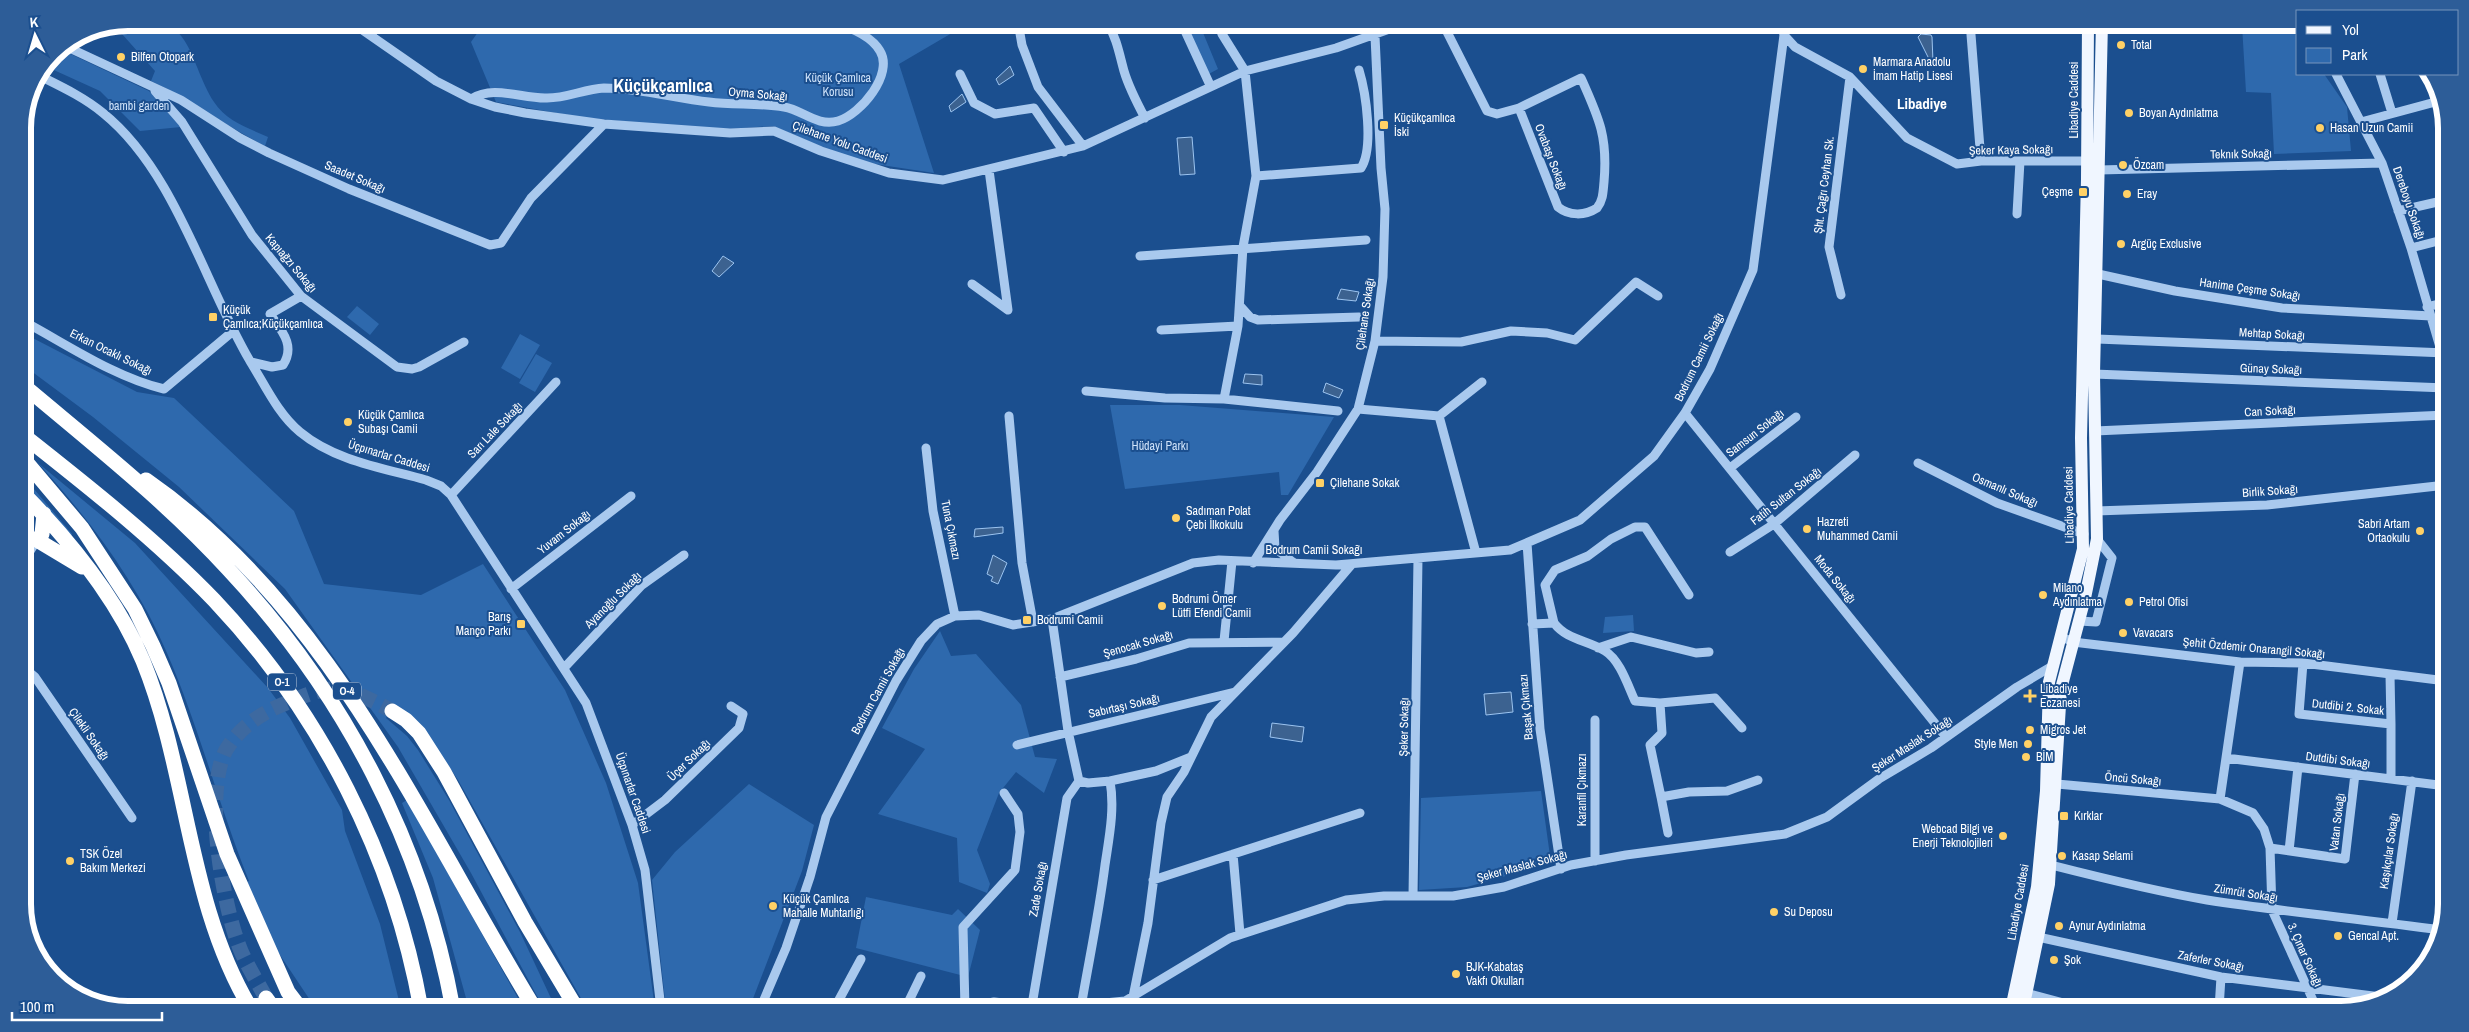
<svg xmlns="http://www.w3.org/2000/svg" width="2469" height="1032" viewBox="0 0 2469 1032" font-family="'Archivo Narrow',sans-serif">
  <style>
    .green { fill: #2e69ad }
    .water { fill: #3c6290; stroke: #9cc4f0 }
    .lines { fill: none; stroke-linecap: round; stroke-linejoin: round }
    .highway-tunnel { stroke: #3d69a0; stroke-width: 15; stroke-dasharray: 15 8; stroke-linecap: butt }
    .minor { stroke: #a9c9ee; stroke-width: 9 }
    .major { stroke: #f0f6ff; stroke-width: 12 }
    .highway { stroke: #fff; stroke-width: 15 }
    .poi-dot { fill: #ffd166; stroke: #1b4f8f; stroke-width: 2 }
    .labels { text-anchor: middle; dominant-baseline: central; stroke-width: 4; stroke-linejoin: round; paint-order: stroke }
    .shield { fill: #1b4f8f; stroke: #bbcadd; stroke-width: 1 }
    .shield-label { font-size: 11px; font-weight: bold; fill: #fff }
    .poi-label { font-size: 12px; fill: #fff; stroke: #1b4f8f; text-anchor: start }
    .park-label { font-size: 12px; fill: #cfe3fa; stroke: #1b4f8f }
    .street-label { font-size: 12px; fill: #fff; stroke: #1b4f8f }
    .quarter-label { font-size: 15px; font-weight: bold; fill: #fff; stroke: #1b4f8f }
    .district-label { font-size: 18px; font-weight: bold; fill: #fff; stroke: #1b4f8f }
    .rim { fill: none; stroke: #fff; stroke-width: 6 }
  </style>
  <rect width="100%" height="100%" fill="#1b4f8f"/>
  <!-- green -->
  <path class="green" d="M485,22L969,23L899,64L934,173L855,161L773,126L727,129L661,125L578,117L496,102L471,42Z
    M125,23C194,11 186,57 214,102C226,121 248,128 268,137L265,146C226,126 191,100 151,81L155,71L122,34Z
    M1177,23H1199L1218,69L1203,77Z
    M2240,23H2287L2298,38V74H2324L2347,107L2351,151L2274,154L2271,93L2246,92L2242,25Z
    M60,49L149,91L181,127L140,131L100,91L45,66L54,53Z
    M357,306L379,324L370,335L347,317Z
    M23,333L137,392L174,398L294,511L324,584L421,595L483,564L565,690L606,783L638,883L655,1009H587L458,780L434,744L395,705L386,718L407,736L418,750L449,800L520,932L556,1009H544L471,873L398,747L285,589L179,487L93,417L23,365Z
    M520,334L540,345L520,379L501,368Z
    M536,354L552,363L535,392L519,383Z
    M1110,405H1180L1334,417L1288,495H1281L1279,472L1125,489Z
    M38,463L135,543L268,688L290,718L342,810L345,831L380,924L401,1009H316L276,949L247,882L249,881C219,806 199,727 167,653C137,582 90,520 38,463Z
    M23,476L72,534L70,538L23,487Z
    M23,502L34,516L33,527L23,526Z
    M1633,615L1634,631L1603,633L1605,617Z
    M940,631L951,656L976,654L1021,705L1035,757L1057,759L1044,793L1016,772L999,793L977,850L990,884L987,893L959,882L957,838L878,814L925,749L882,728L914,669Z
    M749,784L814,825L802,871L749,1009H666L652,880L675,852Z
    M1541,791L1551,863L1467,887L1419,890L1421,798Z
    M407,800L524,1009H469L433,878L402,803Z
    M866,897L952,915L958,909L980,930L968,977L856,948Z"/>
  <!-- water -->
  <path class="water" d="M1921,34L1931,35L1932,37L1933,62L1931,63L1918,37Z
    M1010,66L1014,75L999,85L996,79Z
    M962,94L966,102L951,112L949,106Z
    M1192,137L1195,174L1180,175L1177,138Z
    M723,256L734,263L719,277L712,271Z
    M1341,289L1359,292L1356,301L1337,299Z
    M1245,374L1262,375V385L1243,383Z
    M1326,383L1343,390L1339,398L1323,392Z
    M1003,527V533L974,537L975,529Z
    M993,555L1007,563L998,584L991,581L993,577L987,574Z
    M1511,692L1513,712L1486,715L1484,694Z
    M1272,723L1304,727L1302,742L1270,737Z"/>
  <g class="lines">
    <!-- highway-tunnel -->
    <path class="highway-tunnel" d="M266,998C258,983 248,967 241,951C223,908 203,793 226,750C239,728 261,713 284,704C299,698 316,690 331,689C349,688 376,702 392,711"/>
    <!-- minor -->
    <path class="minor" d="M351,22L436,81L471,99L495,107L525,113L604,124L730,133L774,131L821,151L889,173L943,180L1083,146L1245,71L1336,48L1409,22
      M1018,22L1022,45L1038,87L1083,146
      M1107,22C1117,39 1119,53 1124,71C1129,88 1137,103 1145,118
      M1181,22L1210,85
      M1218,22L1222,34L1245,71L1256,176L1243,247L1238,326L1224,399
      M1442,22L1487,111L1497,114L1519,108L1558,207C1569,216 1585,216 1597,208C1603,201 1603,192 1604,182C1608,137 1599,118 1581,78L1519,108
      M1781,22L1784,35L1795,47L1850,77L1907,138L1957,164L1981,161H2087
      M1970,22L1981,161
      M371,35L381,22
      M65,46L181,100L240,138L269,153L349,189L490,245L501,243L531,198L604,124
      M960,74L974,103L995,114L1034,108L1064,152
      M2336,74L2382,163L2411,248L2442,354L2446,377
      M2380,74L2392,113
      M38,75C60,86 84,97 103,113C175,171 204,283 250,361C265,385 278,414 300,432C335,461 383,468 426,480L441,486L451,495L586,703L632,825L645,870L661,1009
      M155,91L182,122L252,235L301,296L397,367L412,369L419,367L464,342
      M471,99C493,85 520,98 545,98C565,99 584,89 604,88C639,88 674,98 709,102C734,105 760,103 784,107C803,110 817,127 838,121C861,114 894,74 880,51C871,35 849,27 832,22
      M2361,122L2439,101
      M2099,170L2382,163
      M1256,176L1361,168C1374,148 1366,93 1359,70
      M2398,211L2446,200
      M2017,214L2020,161
      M2411,248L2446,239
      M1140,256L1366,240
      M2098,274L2175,291L2282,308L2431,316
      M972,284L1008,310L989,170
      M1841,295L1829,247L1850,77
      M1241,307L1250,317L1258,320L1359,317
      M2427,307L2446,302
      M23,321C68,345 114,377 164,389L232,332
      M1161,330L1238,326
      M2097,339L2446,353
      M1375,341L1461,342L1511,331L1547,333L1575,340L1636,282L1658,296
      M251,362L272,367L283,365C296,345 281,330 270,314L301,296
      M2094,374L2446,388
      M1086,391L1165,398L1224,399L1338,411
      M1358,409L1439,416L1482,382
      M1685,413L1946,737
      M1009,416L1022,563L1033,622
      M1439,416L1476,553
      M2095,431L2446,415
      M926,448L933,511L955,616
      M1918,463L1997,503L2084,534
      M1730,468L1796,417
      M451,495L556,382
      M2096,511L2267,505L2446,485
      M1274,531L1275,548L1294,563
      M23,534L37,540L23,562
      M1527,543L1540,729L1561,869
      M1730,552L1774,524L1855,455
      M1253,563L1280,520L1317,472L1358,409L1375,341L1383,277L1385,209L1381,168L1375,36
      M511,589L631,496
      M1052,619L1068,731L1079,781L1088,783L1110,781C1115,809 1109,838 1105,865C1099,913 1089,960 1081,1007
      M2079,621L2096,622L2112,558L2097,539
      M1554,623L1545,585L1555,570L1588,556L1611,539L1635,527H1645L1689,595
      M1532,624L1554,623C1567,640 1587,640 1605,651C1620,660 1628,686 1635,701L1660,703L1662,733L1650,745L1661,797L1689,792L1727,791L1758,780
      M2062,637L2073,642L2240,662L2303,663L2446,681
      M1224,641L1232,561
      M1598,648L1631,637L1696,653L1709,652
      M2303,663L2299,714L2391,724V779
      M23,667L35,677L132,818
      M564,668L642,585L684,555
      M2390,675L2391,724
      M1060,677L1136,659L1189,643L1284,642
      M1660,703L1715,698L1742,728
      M1595,720V861
      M1017,745L1235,692
      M2226,758L2446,786
      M1110,781L1156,771L1191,757
      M2051,788L2057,784L2220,799L2253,813L2264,829L2270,848L2272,910L2317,1009
      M1661,797L1668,833
      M2220,799L2240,662
      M632,825L665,800L739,728L743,714L731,706
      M2270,848L2345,859L2355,774
      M2289,851L2298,767
      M1233,854L1240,934
      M2051,865C2102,878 2154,891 2207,900C2285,912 2363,919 2441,930
      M1153,880L1360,813
      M1413,896L1418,558
      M2392,923L2412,781
      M2038,937L2221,977L2381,997
      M2026,993L2086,1009
      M1133,997L1148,923L1161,823L1167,797L1184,772L1211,717L1293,633L1352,564
      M1032,1005L1067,798L1079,781
      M760,1009L786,948L810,877L826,817L896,681L921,641L937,624L955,616L979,615L1013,625L1052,619L1193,563L1219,560L1336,565L1510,550L1580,520L1654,456L1685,413L1710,369L1753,270L1784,35
      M834,1009L861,959
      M905,1009L921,976
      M965,1009L963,927L1015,870L1020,832L1018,814L1004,793
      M972,1009L978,1005L994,1002L1054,1008L1125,1001L1230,938L1346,900L1384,896H1453L1504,887L1571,865L1626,855L1785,834L1827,817L1879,779L1931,748L2017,687L2054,665
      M2219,1009L2221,977"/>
    <!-- major -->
    <path class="major" d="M2011,1009L2037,887L2046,791L2049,682L2083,549L2081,438L2087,179L2088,22
      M2023,1009L2049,884L2061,689L2085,598L2097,539L2094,374L2102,22"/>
    <!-- highway -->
    <path class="highway" d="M23,385C93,444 167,502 229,570C344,693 423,844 453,1009
      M23,435C89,487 156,540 214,600C321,713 394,857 421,1009
      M23,458L82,528L135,609L153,646L169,683L227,854L288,992L301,1009
      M146,480C332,609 421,823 535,1009
      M23,493C70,541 117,598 143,661C189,774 187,903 251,1009
      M44,514L42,534L37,540L82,567
      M392,711L406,720L419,733L444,772L525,922L577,1009
      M266,998L274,1009"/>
  </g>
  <!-- markers -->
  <g class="poi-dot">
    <circle cx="2121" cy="45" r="5"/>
    <circle cx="121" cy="57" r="5"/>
    <circle cx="1863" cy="69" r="5"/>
    <circle cx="2129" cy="113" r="5"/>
    <rect x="1379" y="120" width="10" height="10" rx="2.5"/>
    <circle cx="2320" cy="128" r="5"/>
    <circle cx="2123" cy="165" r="5"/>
    <rect x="2078" y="187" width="10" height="10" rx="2.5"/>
    <circle cx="2127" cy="194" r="5"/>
    <circle cx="2121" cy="244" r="5"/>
    <rect x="208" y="312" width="10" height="10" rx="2.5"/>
    <circle cx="348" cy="422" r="5"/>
    <rect x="1315" y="478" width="10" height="10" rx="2.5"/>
    <circle cx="1176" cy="518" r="5"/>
    <circle cx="1807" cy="529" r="5"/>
    <circle cx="2420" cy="531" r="5"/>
    <circle cx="2043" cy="595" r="5"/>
    <circle cx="2129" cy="602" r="5"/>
    <circle cx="1162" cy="606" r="5"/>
    <rect x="1022" y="615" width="10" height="10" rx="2.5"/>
    <rect x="516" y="619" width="10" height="10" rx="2.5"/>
    <circle cx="2123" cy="633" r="5"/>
    <path d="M2027.5 688.5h5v5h5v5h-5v5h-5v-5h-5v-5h5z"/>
    <circle cx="2030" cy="730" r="5"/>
    <circle cx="2028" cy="744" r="5"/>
    <circle cx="2026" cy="757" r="5"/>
    <rect x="2059" y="811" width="10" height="10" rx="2.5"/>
    <circle cx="2003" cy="836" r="5"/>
    <circle cx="2062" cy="856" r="5"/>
    <circle cx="70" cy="861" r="5"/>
    <circle cx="773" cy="906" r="5"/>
    <circle cx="1774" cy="912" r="5"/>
    <circle cx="2059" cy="926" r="5"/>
    <circle cx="2338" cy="936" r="5"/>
    <circle cx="2054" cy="960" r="5"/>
    <circle cx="1456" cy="974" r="5"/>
  </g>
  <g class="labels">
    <!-- shield labels -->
    <g class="shield">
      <rect x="268" y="673.5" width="28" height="17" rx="4"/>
      <rect x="333" y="682.5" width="28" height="17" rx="4"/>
    </g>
    <g class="shield-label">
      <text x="282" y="682">O-1</text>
      <text x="347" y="691">O-4</text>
    </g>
    <!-- poi labels -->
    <g class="poi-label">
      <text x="2131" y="45">Total</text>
      <text x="131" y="57">Bilfen Otopark</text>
      <text x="1873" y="62">Marmara Anadolu<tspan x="1873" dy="14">İmam Hatip Lisesi</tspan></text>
      <text x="2139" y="113">Boyan Aydınlatma</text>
      <text x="1394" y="118">Küçükçamlıca<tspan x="1394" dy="14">İski</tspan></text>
      <text x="2330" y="128">Hasan Uzun Camii</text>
      <text x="2133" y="165">Özcam</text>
      <text x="2073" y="192" text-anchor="end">Çeşme</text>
      <text x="2137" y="194">Eray</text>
      <text x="2131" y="244">Argüç Exclusive</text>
      <text x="223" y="310">Küçük<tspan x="223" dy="14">Çamlıca;Küçükçamlıca</tspan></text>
      <text x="358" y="415">Küçük Çamlıca<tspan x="358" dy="14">Subaşı Camii</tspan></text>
      <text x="1330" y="483">Çilehane Sokak</text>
      <text x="1186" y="511">Sadıman Polat<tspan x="1186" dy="14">Çebi İlkokulu</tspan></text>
      <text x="1817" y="522">Hazreti<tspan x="1817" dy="14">Muhammed Camii</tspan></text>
      <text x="2410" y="524" text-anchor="end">Sabri Artam<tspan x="2410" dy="14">Ortaokulu</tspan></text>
      <text x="2053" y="588">Milano<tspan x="2053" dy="14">Aydınlatma</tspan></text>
      <text x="1172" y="599">Bodrumi Ömer<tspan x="1172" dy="14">Lütfi Efendi Camii</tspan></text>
      <text x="2139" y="602">Petrol Ofisi</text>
      <text x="511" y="617" text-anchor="end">Barış<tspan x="511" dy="14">Manço Parkı</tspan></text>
      <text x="1037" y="620">Bodrumi Camii</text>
      <text x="2133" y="633">Vavacars</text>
      <text x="2040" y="689">Libadiye<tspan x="2040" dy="14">Eczanesi</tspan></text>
      <text x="2040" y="730">Migros Jet</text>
      <text x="2018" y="744" text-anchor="end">Style Men</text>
      <text x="2036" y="757">BİM</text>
      <text x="2074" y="816">Kırklar</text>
      <text x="1993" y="829" text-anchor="end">Webcad Bilgi ve<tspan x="1993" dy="14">Enerji Teknolojileri</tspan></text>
      <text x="80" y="854">TSK Özel<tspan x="80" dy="14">Bakım Merkezi</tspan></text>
      <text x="2072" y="856">Kasap Selami</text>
      <text x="783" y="899">Küçük Çamlıca<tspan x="783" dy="14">Mahalle Muhtarlığı</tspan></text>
      <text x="1784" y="912">Su Deposu</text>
      <text x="2069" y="926">Aynur Aydınlatma</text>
      <text x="2348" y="936">Gencal Apt.</text>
      <text x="2064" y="960">Şok</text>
      <text x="1466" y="967">BJK-Kabataş<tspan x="1466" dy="14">Vakfı Okulları</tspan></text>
    </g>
    <!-- park labels -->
    <g class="park-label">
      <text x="838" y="78">Küçük Çamlıca<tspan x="838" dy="14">Korusu</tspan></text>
      <text x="139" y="106">bambi garden</text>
      <text x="1160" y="446">Hüdayi Parkı</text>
    </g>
    <!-- street labels -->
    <g class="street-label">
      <text transform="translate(758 94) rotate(5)">Oyma Sokağı</text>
      <text transform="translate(2074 100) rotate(-90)">Libadiye Caddesi</text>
      <text transform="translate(840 142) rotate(20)">Çilehane Yolu Caddesi</text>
      <text transform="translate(2011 150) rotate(-1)">Şeker Kaya Sokağı</text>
      <text transform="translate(2241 154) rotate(-1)">Teknık Sokağı</text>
      <text transform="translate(1551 157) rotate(69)">Ovabaşı Sokağı</text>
      <text transform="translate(355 177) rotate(23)">Saadet Sokağı</text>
      <text transform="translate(1824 185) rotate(-83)">Şht. Çağrı Ceyhan Sk.</text>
      <text transform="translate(2409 203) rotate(71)">Dereboyu Sokağı</text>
      <text transform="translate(291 263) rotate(50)">Kapıağzı Sokağı</text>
      <text transform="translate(2250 289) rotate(8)">Hanime Çeşme Sokağı</text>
      <text transform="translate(1365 314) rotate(-82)">Çilehane Sokağı</text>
      <text transform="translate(2272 334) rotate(3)">Mehtap Sokağı</text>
      <text transform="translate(111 352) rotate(26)">Erkan Ocaklı Sokağı</text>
      <text transform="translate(1699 357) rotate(-64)">Bodrum Camii Sokağı</text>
      <text transform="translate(2271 369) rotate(2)">Günay Sokağı</text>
      <text transform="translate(2270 411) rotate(-3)">Can Sokağı</text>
      <text transform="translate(495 430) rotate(-46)">Sarı Lale Sokağı</text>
      <text transform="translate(1755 433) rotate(-38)">Samsun Sokağı</text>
      <text transform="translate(389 456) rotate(17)">Üçpınarlar Caddesi</text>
      <text transform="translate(2005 490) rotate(23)">Osmanlı Sokağı</text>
      <text transform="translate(2270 491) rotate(-4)">Birlik Sokağı</text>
      <text transform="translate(1786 496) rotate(-38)">Fatih Sultan Sokağı</text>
      <text transform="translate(2069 505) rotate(-91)">Libadiye Caddesi</text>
      <text transform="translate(951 530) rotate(79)">Tuna Çıkmazı</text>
      <text transform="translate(564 532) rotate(-38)">Yuvam Sokağı</text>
      <text x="1314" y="550">Bodrum Camii Sokağı</text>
      <text transform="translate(1835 579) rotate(51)">Moda Sokağı</text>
      <text transform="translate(613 600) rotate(-45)">Ayanoğlu Sokağı</text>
      <text transform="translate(1138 644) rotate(-16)">Şenocak Sokağı</text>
      <text transform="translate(2254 648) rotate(5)">Şehit Özdemir Onarangil Sokağı</text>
      <text transform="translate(878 691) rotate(-61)">Bodrum Camii Sokağı</text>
      <text transform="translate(1124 706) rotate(-13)">Sabırtaşı Sokağı</text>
      <text transform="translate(1526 707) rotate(-95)">Başak Çıkmazı</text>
      <text transform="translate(2348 707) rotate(6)">Dutdibi 2. Sokak</text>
      <text transform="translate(1404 727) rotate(-89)">Şeker Sokağı</text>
      <text transform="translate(89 734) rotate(55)">Çilekli Sokağı</text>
      <text transform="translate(1912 744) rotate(-33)">Şeker Maslak Sokağı</text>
      <text transform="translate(689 760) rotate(-44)">Üçer Sokağı</text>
      <text transform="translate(2338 760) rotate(7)">Dutdibi Sokağı</text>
      <text transform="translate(2133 779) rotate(5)">Öncü Sokağı</text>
      <text transform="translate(1582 790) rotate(-90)">Karanfil Çıkmazı</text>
      <text transform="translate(633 793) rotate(71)">Üçpınarlar Caddesi</text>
      <text transform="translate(2337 822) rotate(-83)">Vatan Sokağı</text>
      <text transform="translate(2389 851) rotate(-82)">Kaşıkçılar Sokağı</text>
      <text transform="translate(1522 866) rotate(-15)">Şeker Maslak Sokağı</text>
      <text transform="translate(1038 889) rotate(-80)">Zade Sokağı</text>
      <text transform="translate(2246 893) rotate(9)">Zümrüt Sokağı</text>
      <text transform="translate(2018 902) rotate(-80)">Libadiye Caddesi</text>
      <text transform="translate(2305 955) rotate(66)">3. Çınar Sokağı</text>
      <text transform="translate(2211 961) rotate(11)">Zaferler Sokağı</text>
    </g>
    <!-- quarter labels -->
    <g class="quarter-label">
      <text x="1922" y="103">Libadiye</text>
    </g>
    <!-- district labels -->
    <g class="district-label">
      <text x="663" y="85">Küçükçamlıca</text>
    </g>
  </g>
  <!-- crop -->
  <path d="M0 0H2469V1032H0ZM128 31H2341A97 97 0 0 1 2438 128V904A97 97 0 0 1 2341 1001H128A97 97 0 0 1 31 904V128A97 97 0 0 1 128 31Z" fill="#2d5d98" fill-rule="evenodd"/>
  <path class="rim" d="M128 31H2341A97 97 0 0 1 2438 128V904A97 97 0 0 1 2341 1001H128A97 97 0 0 1 31 904V128A97 97 0 0 1 128 31Z"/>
  <!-- legend -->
  <rect x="2296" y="10" width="162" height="65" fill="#1b4f8f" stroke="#7695bc"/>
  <rect x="2306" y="26" width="25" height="8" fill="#f0f6ff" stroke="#7695bc"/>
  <text x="2342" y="35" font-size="15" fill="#ffffff">Yol</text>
  <rect x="2306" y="48" width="25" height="15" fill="#2e69ad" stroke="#7695bc"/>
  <text x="2342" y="60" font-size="15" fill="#ffffff">Park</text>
  <!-- north arrow -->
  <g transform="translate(35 35) rotate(355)" stroke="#1b4f8f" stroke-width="4" paint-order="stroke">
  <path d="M0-4L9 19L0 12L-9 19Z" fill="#ffffff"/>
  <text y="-8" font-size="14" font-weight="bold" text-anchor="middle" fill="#ffffff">K</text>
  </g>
  <!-- scale -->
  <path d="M12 1012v8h150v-8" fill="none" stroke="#ffffff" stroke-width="2.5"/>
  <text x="20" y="1012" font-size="15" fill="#ffffff" stroke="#1b4f8f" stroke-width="4" paint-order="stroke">100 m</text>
</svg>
